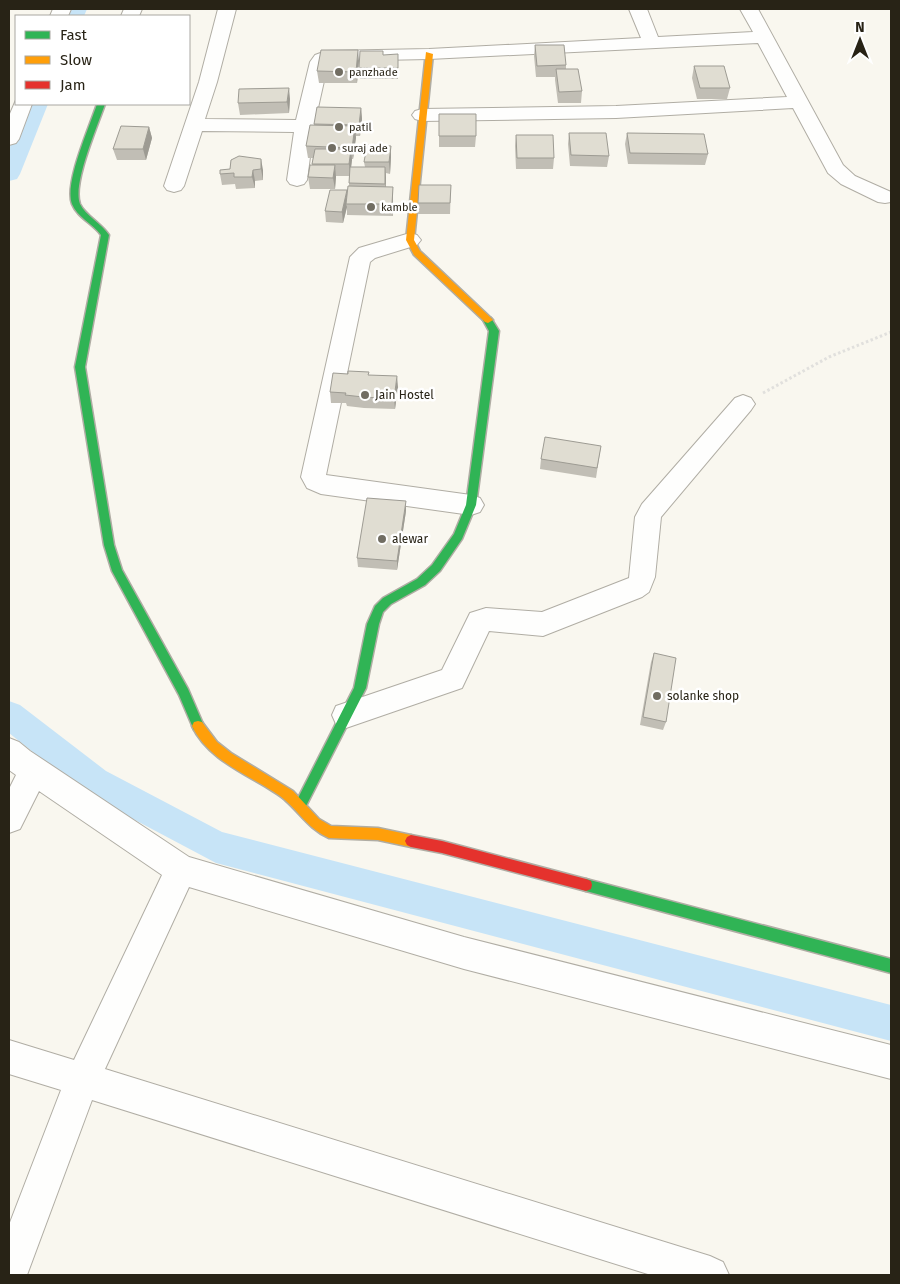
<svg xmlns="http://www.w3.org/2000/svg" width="900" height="1284" viewBox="0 0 900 1284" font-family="'Fira Sans',sans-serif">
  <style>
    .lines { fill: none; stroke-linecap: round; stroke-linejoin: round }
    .canal { fill: #c7e4f7; fill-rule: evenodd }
    .street-casing { stroke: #b0ada4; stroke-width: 2 }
    .fast-casing { stroke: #b0ada4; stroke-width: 3 }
    .slow-casing { stroke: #b0ada4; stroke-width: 3 }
    .jam-casing { stroke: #b0ada4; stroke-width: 3 }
    .path { stroke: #e1e0dd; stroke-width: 3; stroke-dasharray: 2.5 2.5; stroke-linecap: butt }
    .street { fill: #fefefd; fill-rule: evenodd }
    .fast { fill: #30b455; fill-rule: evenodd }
    .slow { fill: #ff9f0a; fill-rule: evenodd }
    .jam { fill: #e5322d; fill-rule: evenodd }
    .wall { fill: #c1beb5 }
    .shaded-wall { fill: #9d9b93 }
    .building { fill: #e0ddd2; stroke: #9d9b93 }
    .poi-dot { fill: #716d62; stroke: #fff; stroke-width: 2 }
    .labels { text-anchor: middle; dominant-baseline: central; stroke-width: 5; stroke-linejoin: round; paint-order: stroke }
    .far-poi-label { font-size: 11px; fill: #282316; stroke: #fff; text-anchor: start }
    .poi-label { font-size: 12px; fill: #282316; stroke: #fff; text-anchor: start }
  </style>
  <rect width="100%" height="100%" fill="#f9f7ef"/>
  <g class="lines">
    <!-- canal -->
    <path class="canal" d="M69,9H87L84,16H66Z
      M28,104H48L20,174L17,179L9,181V149Z
      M9,701L20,705L106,771L222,832L891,1005V1041L216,863L84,793L9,733Z"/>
    <!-- street casing -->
    <g class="street-casing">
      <path id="street" d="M53,9H71L68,16H50Z
        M124,9H142L139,16H121Z
        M218,9H236L217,82L205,119L296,120L310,62L315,55L326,51L429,49L641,38L629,9H647L658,37L753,32L740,9H758L843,165L855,176L891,192V202L885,203L878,202L841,184L828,173L793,108L616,118L422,121L415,119L412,115L415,111L422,109L616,106L787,97L758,43L429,59L330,61L328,63L314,126L307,180L304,184L297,186L290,184L287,180L294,132L202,131L184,186L181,190L174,192L167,190L164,186L199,82Z
        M16,100V104H32L19,139L16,143L9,145V116Z
        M410,233L417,235L421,240L417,245L375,258L370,262L326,475L471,495L480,498L484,505L480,512L471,515L321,494L307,488L301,477L350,257L359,248Z
        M743,395L751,398L755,404L751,410L661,517L655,577L649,592L642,597L543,636L489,631L462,688L346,728L336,724L332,715L336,706L442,670L470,613L486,608L542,612L629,578L635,517L642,504L735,398Z
        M9,738L19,742L30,751L189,857L464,937L891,1045V1079L464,969L189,887L105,1069L710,1256L723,1262L729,1275H651L92,1100L27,1275H9V1225L61,1090L9,1074V1040L74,1060L162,875L39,791L20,829L9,833V789L16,775L9,770Z"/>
    </g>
    <!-- fast casing -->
    <g class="fast-casing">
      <path id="fast" d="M97,104H105C98,125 72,184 80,204C85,215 102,224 109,235L85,367L114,545L122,570L188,689L204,726L202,730L198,731L194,730L179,695L112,571L104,545L75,367L101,235C93,224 77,217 72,204C64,183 90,126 97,104Z
        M488,317L491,318L499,331L476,505L462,539L440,571L425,585L391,604L383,612L379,624L366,688L304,810L300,812L296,810L294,806L354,688L367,624L375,606L383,598L417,579L432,565L454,534L466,505L489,331L483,320Z
        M586,879L891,959V973L586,891L581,889L580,885L581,881Z"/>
    </g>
    <!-- slow casing -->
    <g class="slow-casing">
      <path id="slow" d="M426,52L433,54L414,240L420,251L491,318L493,320L488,323L485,322L414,255L406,240Z
        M198,721L202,722L217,742L231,753L293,791L319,819L331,826L378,828L411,835L415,837L417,841L415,845L411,847L378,840L329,838C310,830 300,813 285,800C280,795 272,791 266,787C239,771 206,756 192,726L194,722Z"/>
    </g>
    <!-- jam casing -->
    <g class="jam-casing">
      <path id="jam" d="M411,835L442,841L586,879L591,881L592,885L591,889L586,891L442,853L411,847L407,845L405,841L407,837Z"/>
    </g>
    <!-- path -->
    <path class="path" d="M763,393L829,357L891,332"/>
    <!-- street -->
    <use href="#street" class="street"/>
    <!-- fast -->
    <use href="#fast" class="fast"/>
    <!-- slow -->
    <use href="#slow" class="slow"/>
    <!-- jam -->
    <use href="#jam" class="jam"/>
  </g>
  <!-- wall -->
  <path class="wall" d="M535,45L566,65V69L582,91L581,103H558L555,80V77H536L534,56Z
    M359,61L357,83H319L317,71Z
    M398,66V79H360L359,68Z
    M694,66L730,88L727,99H697L692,78Z
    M290,99L289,113L240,115L238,103Z
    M361,108L362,119L360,136H356L353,159H352L351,167H365L364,162L391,146V157L390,174L386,173V187H393V216L347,215V207L343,223L326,222L325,211L347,195L349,186V176H336L335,189H310L308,177L312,165L313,158H308L306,146L314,124Z
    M149,127L152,138L146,160H117L113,149Z
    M569,133L609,156L607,167L570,166L568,144Z
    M627,133L708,154L705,165L628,164L625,144Z
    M516,135L554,158L553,169H516L515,146Z
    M439,136H476L475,147H439Z
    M231,160L263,170V180L255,181V188L236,189L235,184L222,185L220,174L230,169Z
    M451,185L450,214H418V203Z
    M369,375L398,387L395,409L364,408L347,406L346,403H331L330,392Z
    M601,446L596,478L540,469L541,459Z
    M406,511L397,570L358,567L357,558Z
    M654,653L666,722L663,730L640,725L651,662Z"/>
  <!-- shaded-wall -->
  <path class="shaded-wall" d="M358,50L359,61L357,83L356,72Z
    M289,88L290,99L289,113L287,102Z
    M361,108L362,119L360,136L359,125Z
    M355,126L356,138L353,159L352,148Z
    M149,127L152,138L146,160L143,149Z
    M391,146V157L390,174L389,162Z
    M351,149L352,160L350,176L349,164Z
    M261,159L263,170V180L261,169Z
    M335,165L336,177L335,189L333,178Z
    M385,167L386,178L385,195Z
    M253,170L255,181V188L252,177Z
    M393,187V216L392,204Z
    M347,190L348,202L346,204L347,207L343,223L342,212Z
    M397,376L398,387L395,409L394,399Z
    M406,501V511L397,570V561Z"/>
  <!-- building -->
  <path class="building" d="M535,45H564L566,65L537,66Z
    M321,50H358L356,72L317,71Z
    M360,51H383V55L398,54V68H359Z
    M694,66H724L730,88H700Z
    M556,69H578L582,91L559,92Z
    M289,88L287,102L238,103L239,89Z
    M317,107L361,108L359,125L314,124Z
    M439,114H476V136H439Z
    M310,125L355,126L352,148L306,146Z
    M121,126L149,127L143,149H113Z
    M569,133H606L609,156L571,155Z
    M627,133L704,134L708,154L630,153Z
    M516,135H553L554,158H517Z
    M367,145L391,146L389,162H364Z
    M315,149H351L349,164H312Z
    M239,156L261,159V169L253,170L252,177H234V173L220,174V170L230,169L231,160Z
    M310,165H335L333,178L308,177Z
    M350,167H385V184L349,183Z
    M419,185H451L450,203H418Z
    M348,186L393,187L392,204H346Z
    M330,190H347L342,212L325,211Z
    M348,371L369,372L368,375L397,376L394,399L363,397L345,395L346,393L330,392L333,373L348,374Z
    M545,437L601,446L597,468L541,459Z
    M367,498L406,501L397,561L357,558Z
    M654,653L676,658L666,722L643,717Z"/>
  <!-- markers -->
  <g class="poi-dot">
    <circle cx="339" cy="72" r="5"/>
    <circle cx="339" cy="127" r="5"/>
    <circle cx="332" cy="148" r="5"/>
    <circle cx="371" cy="207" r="5"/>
    <circle cx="365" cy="395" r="5"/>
    <circle cx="382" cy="539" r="5"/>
    <circle cx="657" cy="696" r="5"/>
  </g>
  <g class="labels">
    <!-- far-poi labels -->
    <g class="far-poi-label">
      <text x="349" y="72">panzhade</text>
      <text x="349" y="127">patil</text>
      <text x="342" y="148">suraj ade</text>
      <text x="381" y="207">kamble</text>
    </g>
    <!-- poi labels -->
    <g class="poi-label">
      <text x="375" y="395">Jain Hostel</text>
      <text x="392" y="539">alewar</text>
      <text x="667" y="696">solanke shop</text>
    </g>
  </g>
  <!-- border -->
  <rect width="900" height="1284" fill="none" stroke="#282316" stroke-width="20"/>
  <!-- legend -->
  <rect x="15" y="15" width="175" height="90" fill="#ffffff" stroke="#a9a7a2"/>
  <rect x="25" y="31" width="25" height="8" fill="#30b455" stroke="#a9a7a2"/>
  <text x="60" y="40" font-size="15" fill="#282316">Fast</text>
  <rect x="25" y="56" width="25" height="8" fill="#ff9f0a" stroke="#a9a7a2"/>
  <text x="60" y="65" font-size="15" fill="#282316">Slow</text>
  <rect x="25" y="81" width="25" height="8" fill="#e5322d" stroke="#a9a7a2"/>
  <text x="60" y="90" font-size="15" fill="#282316">Jam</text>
  <!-- north arrow -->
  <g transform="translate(860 40)" stroke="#ffffff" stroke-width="4" paint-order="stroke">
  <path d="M0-4L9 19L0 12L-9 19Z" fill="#282316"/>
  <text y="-8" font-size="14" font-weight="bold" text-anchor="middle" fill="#282316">N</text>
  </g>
</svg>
